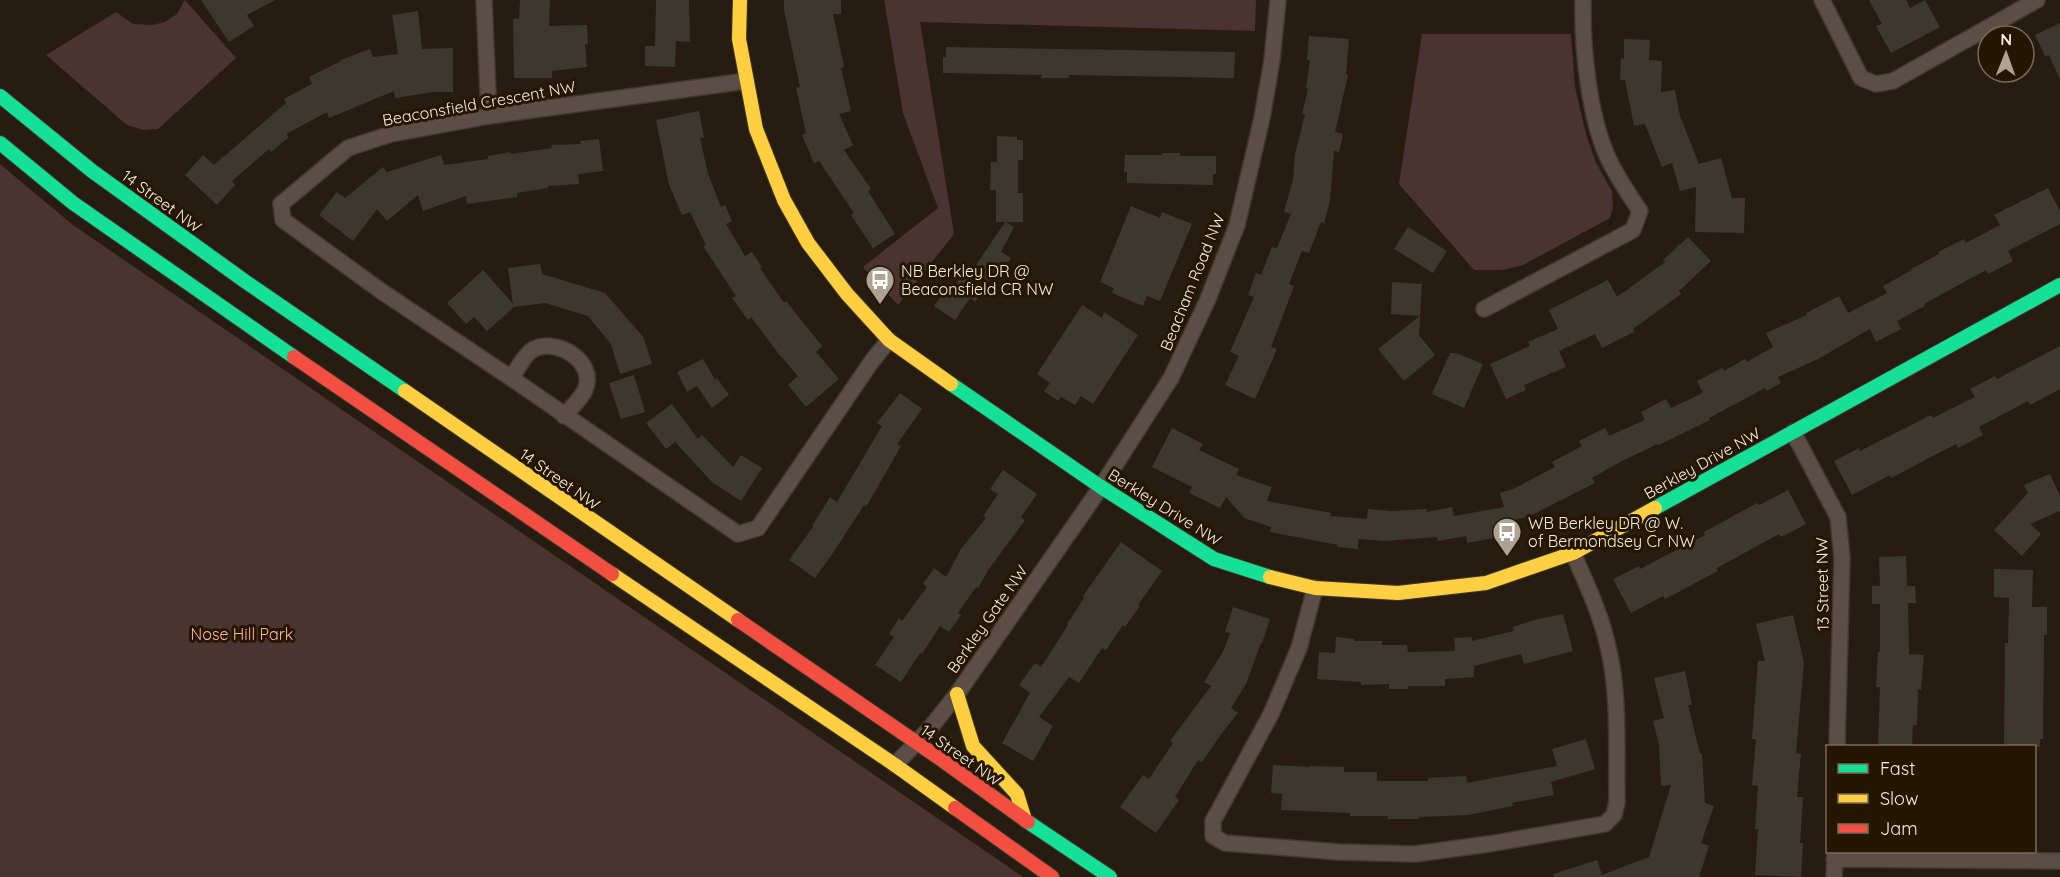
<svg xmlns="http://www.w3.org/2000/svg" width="2060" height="877" viewBox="0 0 2060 877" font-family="Quicksand,sans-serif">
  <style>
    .green { fill: #4a3331 }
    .building { fill: #3d382d }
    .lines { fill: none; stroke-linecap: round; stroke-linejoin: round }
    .street-casing { stroke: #41392e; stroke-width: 18 }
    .fast-casing { stroke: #41392e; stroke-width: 16 }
    .slow-casing { stroke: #41392e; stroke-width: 16 }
    .jam-casing { stroke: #41392e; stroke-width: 16 }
    .street { stroke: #5a4e47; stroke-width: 15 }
    .fast { stroke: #16e098; stroke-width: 14 }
    .slow { stroke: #ffcf43; stroke-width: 14 }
    .jam { stroke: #f24e42; stroke-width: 14 }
    .labels { text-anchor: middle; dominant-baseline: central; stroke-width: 6; stroke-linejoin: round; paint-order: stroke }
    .street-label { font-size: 16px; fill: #f6ebdd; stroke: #251601 }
    .poi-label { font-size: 16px; fill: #f6ebdd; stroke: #251601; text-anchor: start }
    .park-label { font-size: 16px; fill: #ffb4b0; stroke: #251601 }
  </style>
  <rect width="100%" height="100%" fill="#261d10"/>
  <!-- green -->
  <path class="green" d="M185,0L236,58L158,129L144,130L127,125L46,55L116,12L133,24L152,25L165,22L177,14Z
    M884,0H1256L1255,31L920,22L954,234L898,305L863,267L938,208L903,113Z
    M1422,34H1571L1575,87L1586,134L1596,163L1612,191L1613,207L1610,218L1523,265L1503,270H1474L1399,184Z
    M0,164L73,225L1023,877H0Z"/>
  <!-- building -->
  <path class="building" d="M201,0H275L247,15L254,26L229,42Z
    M520,0H550L549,26L587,25L588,44H585L587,67L552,71V78H514L513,19L519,18Z
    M656,0H689L690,42L676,41L675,67L645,66V46H655Z
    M784,0H841V14H833L844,67L841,68L851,111L839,114L853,145L844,150L871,189L868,191L895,234L873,248L851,215L854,213L819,161L814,163L802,135L806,133L796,88L800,87L784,10Z
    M1869,0H1906L1910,8L1925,0L1940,27L1891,53L1876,26L1882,24Z
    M418,11L422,49L453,48V92H434L395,98L394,91L329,118L327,112L286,134L289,137L271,152L269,149L232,181L235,185L217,205L185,175L203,155L214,165L286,103L284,99L312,84L309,77L341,61V60L370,49L373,57L398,54L392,15Z
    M2060,23V79L2049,55L2045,56L2035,35Z
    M1309,36L1349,39L1346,74L1348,75L1335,132L1343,134L1339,152L1334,151L1330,201L1324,223L1321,222L1309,253L1302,251L1289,284L1294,286L1271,347L1277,349L1255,399L1225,385L1239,356L1230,352L1254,297L1248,295L1256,273L1261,275L1272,247L1277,248L1291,214L1284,212L1293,179L1295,154L1305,114H1302L1308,89L1306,88L1310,60H1307Z
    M1624,39L1650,40L1649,60L1662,61L1661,92L1675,90L1680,116L1699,164L1721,158L1732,198H1745L1744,233L1695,232L1696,187L1680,191L1672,163L1662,167L1645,124L1634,126L1625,80H1620L1621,58L1624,59Z
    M946,47L1235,52L1234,78L1069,75V78H1041L1042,75L943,73V57H946Z
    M699,111L704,137L700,138L708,174L721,207L725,205L732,221L726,224L745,256L752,252L762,267L760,268L784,303L786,301L822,346L816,352L839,379L806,407L788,385L798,376L778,353L751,317L748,320L732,298L736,296L703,246L706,245L690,212L682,215L669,185L656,120Z
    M997,136L1017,137V140H1023V160H1018V193H1023V222H1006L1014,227L1001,252L1011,258L995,282L990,279L975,302L970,298L955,320L934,306L950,283L955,286L969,264L974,268L1005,222H996V190H990L991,162H997Z
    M599,139L603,171L578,174L579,184L548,186V188L517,193V197L467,204L466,196L423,211L418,195L387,221L377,209L353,241L319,215L337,192L345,198L383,167L387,172L441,155L444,165L488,159V156L510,152L511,154L552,148L551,145L581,144L580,141Z
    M1162,153H1180V156H1216V174H1213V185L1127,183V172H1124L1125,155H1162Z
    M2048,188L2060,211V224L2008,251L2013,261L1988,274L1986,270L1924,304L1925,306L1897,321L1901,329L1876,342L1870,329L1818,359L1778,377L1781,383L1767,391L1765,388L1709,418L1710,420L1659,445L1658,444L1622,461L1592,478L1595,483L1530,516L1503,523L1505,536L1467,543L1466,536L1438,541L1437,537L1385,541L1358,539V549L1337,547L1338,545L1270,532L1271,527L1244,518L1226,497L1220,508L1189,493L1192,487L1152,467L1172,428L1203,444L1199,450L1239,469L1236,475L1272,487L1267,501L1331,513V516L1367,519L1368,509L1391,511L1427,509V512L1452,507L1454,516L1504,507L1500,493L1513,489L1555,467L1552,462L1582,446L1579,441L1605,428L1609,436L1645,420L1641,412L1666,399L1671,408L1703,393L1697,381L1722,368L1724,371L1745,359L1747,362L1773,347L1766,333L1807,315L1806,313L1839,296L1848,313L1887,293L1883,286L1912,270L1911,269L1939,254L1938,252L1964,239L1966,243L2000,225L1994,215Z
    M1131,206L1160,218L1162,212L1192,224L1160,301L1147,296L1143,306L1112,293L1114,288L1100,282Z
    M1408,227L1447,251L1433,273L1394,249Z
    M1688,237L1711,261L1679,291L1681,294L1633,329L1634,332L1602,348L1595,334L1559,351L1566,367L1524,385L1526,390L1506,399L1490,364L1530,346L1528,342L1558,329L1549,310L1608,280L1617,297L1665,262L1663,260Z
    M540,264L542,274L605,293L644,338L652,364L620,374L611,344L588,316L545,303L514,307L487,331L474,317L466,324L447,303L483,270L513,304L508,268Z
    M1392,282L1422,284L1419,335L1435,355L1404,381L1378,349L1420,316L1391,314Z
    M1082,305L1102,318L1104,312L1138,335L1093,404L1081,396L1075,405L1061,397L1058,401L1044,391L1050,383L1037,374Z
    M2060,346V389L2030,405L2028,401L1979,427L1983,435L1958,448L1956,444L1891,478L1890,475L1852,495L1834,461L1859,448L1860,451L1931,415L1933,418L1975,397L1970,389L1995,376L1997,379Z
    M1450,353H1456L1483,364L1464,408L1432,394Z
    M703,359L715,380L717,378L729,395L712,408L697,386L687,392L677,372Z
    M634,375L645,412L621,419L609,383Z
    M900,393L922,409L897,444L901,446L866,507L864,505L835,550L815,578L789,560L813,527L812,526L830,497L837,502L882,426L877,423Z
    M672,404L698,439L702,435L733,467L741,455L762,468L741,501L713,483L675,442L666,449L646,423Z
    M1003,470L1037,494L1021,517L1025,520L989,569L978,588L976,587L958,613L961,615L949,632L940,626L922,654L920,653L901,682L875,665L894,637L889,634L899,618L902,621L927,587L923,584L934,568L946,577L961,549L986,518L983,516L998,494L990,489Z
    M2050,474L2060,496V511L2030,524L2041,534L2022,556L1994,530L2028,493L2024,485Z
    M1788,490L1806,524L1781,537L1779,534L1717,568L1718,571L1665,599L1663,596L1631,613L1613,579L1639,566L1640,569L1705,535L1704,532L1757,503L1759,505Z
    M1121,542L1162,571L1138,605L1140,606L1125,627L1123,625L1106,650L1102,648L1079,683L1069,677L1039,717L1053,726L1033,761L1002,743L1030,693L1019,685L1035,663L1041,667L1068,625L1067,624L1084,598L1083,596Z
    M1906,556L1907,586H1915L1916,603H1908L1909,654L1924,655L1921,690L1918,689L1917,725H1913L1912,747H1878L1880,687H1876L1878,652H1880V604H1872V586H1880L1879,557Z
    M1994,569L2033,570L2032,607H2047V635H2044L2043,739H2040V747H2004L2005,643H2008L2009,598L1994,597Z
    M1233,607L1270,619L1262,643H1261L1246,684L1231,708L1238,713L1222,733L1202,762L1198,760L1175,797L1179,800L1156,833L1120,807L1143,775L1149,779L1173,743L1170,741L1211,686L1204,682L1224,650L1230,633L1225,632Z
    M1563,614L1573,651L1524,664L1521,654L1474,666V677L1445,679V686H1408V689H1389V684L1361,685V682L1317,679L1319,652L1335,653L1336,637L1354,639V641H1382V645H1407L1408,652L1455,651L1454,638L1472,637V641L1514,631L1513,627L1538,619Z
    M1793,615L1804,662L1796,753L1801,754L1797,797H1803L1800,843H1803L1801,877L1755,875L1758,829H1755L1758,786L1752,785L1756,739H1752L1758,661H1765L1756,624Z
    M1685,671L1692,705H1688L1700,754H1702L1705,803L1714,806L1701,843L1709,846L1699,877H1554L1553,874L1597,860L1602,875L1649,857L1671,785L1661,786L1659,745L1653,721L1664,718L1654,678Z
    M1586,739L1595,769L1551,782L1554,795L1512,803L1513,806L1468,815L1419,817V819H1387L1388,816H1350V813L1281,810L1282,794L1271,793L1273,765L1310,767V766L1344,767V772H1377V781H1428V778L1466,776L1467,783L1557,766L1552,749Z"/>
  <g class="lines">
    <!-- street casing -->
    <g class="street-casing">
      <path id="street" d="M484,0L489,116
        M1822,0L1861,78L1876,84L1893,81L2037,0
        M746,81L489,116L391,134L348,148L281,204L283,220L381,291L511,378L738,534L758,528L872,361L889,340
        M1484,309L1633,230L1640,211C1630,196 1619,180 1611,164C1589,122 1582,47 1583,0
        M511,378C517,370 523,357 531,351C553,335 598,361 585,390C581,399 571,408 564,416
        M1793,432L1838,517L1842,558L1837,746
        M1315,588L1299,648L1271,714L1213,821V836L1225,843L1339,852L1415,854L1489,844L1605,824L1614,815L1617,802C1616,753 1620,694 1608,647C1601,614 1586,583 1573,553
        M895,765L931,727L957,694L1101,487L1171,378L1208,299L1237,225L1262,118L1272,60L1278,0
        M1834,859L2060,861
        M1834,877L1835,852"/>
    </g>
    <!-- fast casing -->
    <g class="fast-casing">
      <path id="fast" d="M0,96L92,171L246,282L405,391
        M0,143L73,203L294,357
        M951,384L1101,487L1214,559L1270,577
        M1655,508L2060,285
        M1028,822L1110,877"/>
    </g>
    <!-- slow casing -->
    <g class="slow-casing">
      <path id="slow" d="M740,0L739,39L756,129L784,200L808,243L847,294L889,340L951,384
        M405,391L738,620
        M612,574L895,765L955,808
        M1270,577L1315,588L1398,593L1486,583L1573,553L1655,508
        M957,694L973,746L1017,794L1025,820"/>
    </g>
    <!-- jam casing -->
    <g class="jam-casing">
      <path id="jam" d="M294,357L612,574
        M738,620L942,760L1028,822
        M955,808L1052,877"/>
    </g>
    <!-- street -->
    <use href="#street" class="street"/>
    <!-- fast -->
    <use href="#fast" class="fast"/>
    <!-- slow -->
    <use href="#slow" class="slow"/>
    <!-- jam -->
    <use href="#jam" class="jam"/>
  </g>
  <!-- icons -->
  <defs>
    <g id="bus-pin" transform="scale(1.5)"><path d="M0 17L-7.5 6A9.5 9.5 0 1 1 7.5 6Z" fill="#ada395" stroke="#251601"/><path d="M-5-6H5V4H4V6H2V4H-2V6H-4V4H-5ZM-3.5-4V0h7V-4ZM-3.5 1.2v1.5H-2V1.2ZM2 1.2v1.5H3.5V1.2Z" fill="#fff"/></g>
  </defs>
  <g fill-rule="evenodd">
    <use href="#bus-pin" x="880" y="280"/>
    <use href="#bus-pin" x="1507" y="532"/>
  </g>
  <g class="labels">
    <!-- street labels -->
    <g class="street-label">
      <text transform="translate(479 103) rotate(-10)">Beaconsfield Crescent NW</text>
      <text transform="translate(162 201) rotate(36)">14 Street NW</text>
      <text transform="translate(1192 282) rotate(-68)">Beacham Road NW</text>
      <text transform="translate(1702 463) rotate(-29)">Berkley Drive NW</text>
      <text transform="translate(560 479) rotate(35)">14 Street NW</text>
      <text transform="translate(1165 507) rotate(32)">Berkley Drive NW</text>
      <text transform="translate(1822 584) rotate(-91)">13 Street NW</text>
      <text transform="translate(987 619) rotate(-55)">Berkley Gate NW</text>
      <text transform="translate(961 755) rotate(35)">14 Street NW</text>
    </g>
    <!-- poi labels -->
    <g class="poi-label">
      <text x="901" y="271">NB Berkley DR @<tspan x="901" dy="18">Beaconsfield CR NW</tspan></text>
      <text x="1528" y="523">WB Berkley DR @ W.<tspan x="1528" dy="18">of Bermondsey Cr NW</tspan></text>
    </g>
    <!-- park labels -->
    <g class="park-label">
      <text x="242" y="634">Nose Hill Park</text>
    </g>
  </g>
  <!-- legend -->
  <rect x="1826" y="745" width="210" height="108" fill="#251601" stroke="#796b59" stroke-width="1.5"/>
  <rect x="1838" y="764" width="30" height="9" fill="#16e098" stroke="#796b59" stroke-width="1.5"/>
  <text x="1880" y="775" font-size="18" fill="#f6ebdd">Fast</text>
  <rect x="1838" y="794" width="30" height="9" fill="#ffcf43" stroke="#796b59" stroke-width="1.5"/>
  <text x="1880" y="805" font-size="18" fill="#f6ebdd">Slow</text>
  <rect x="1838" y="824" width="30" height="9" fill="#f24e42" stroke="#796b59" stroke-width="1.5"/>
  <text x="1880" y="835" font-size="18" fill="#f6ebdd">Jam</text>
  <!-- north arrow -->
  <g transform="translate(2006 54) rotate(1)"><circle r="28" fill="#251601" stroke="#796b59" stroke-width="1.5"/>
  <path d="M0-4.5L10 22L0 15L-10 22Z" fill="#ada395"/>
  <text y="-9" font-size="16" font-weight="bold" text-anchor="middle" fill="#f6ebdd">N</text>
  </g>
</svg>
